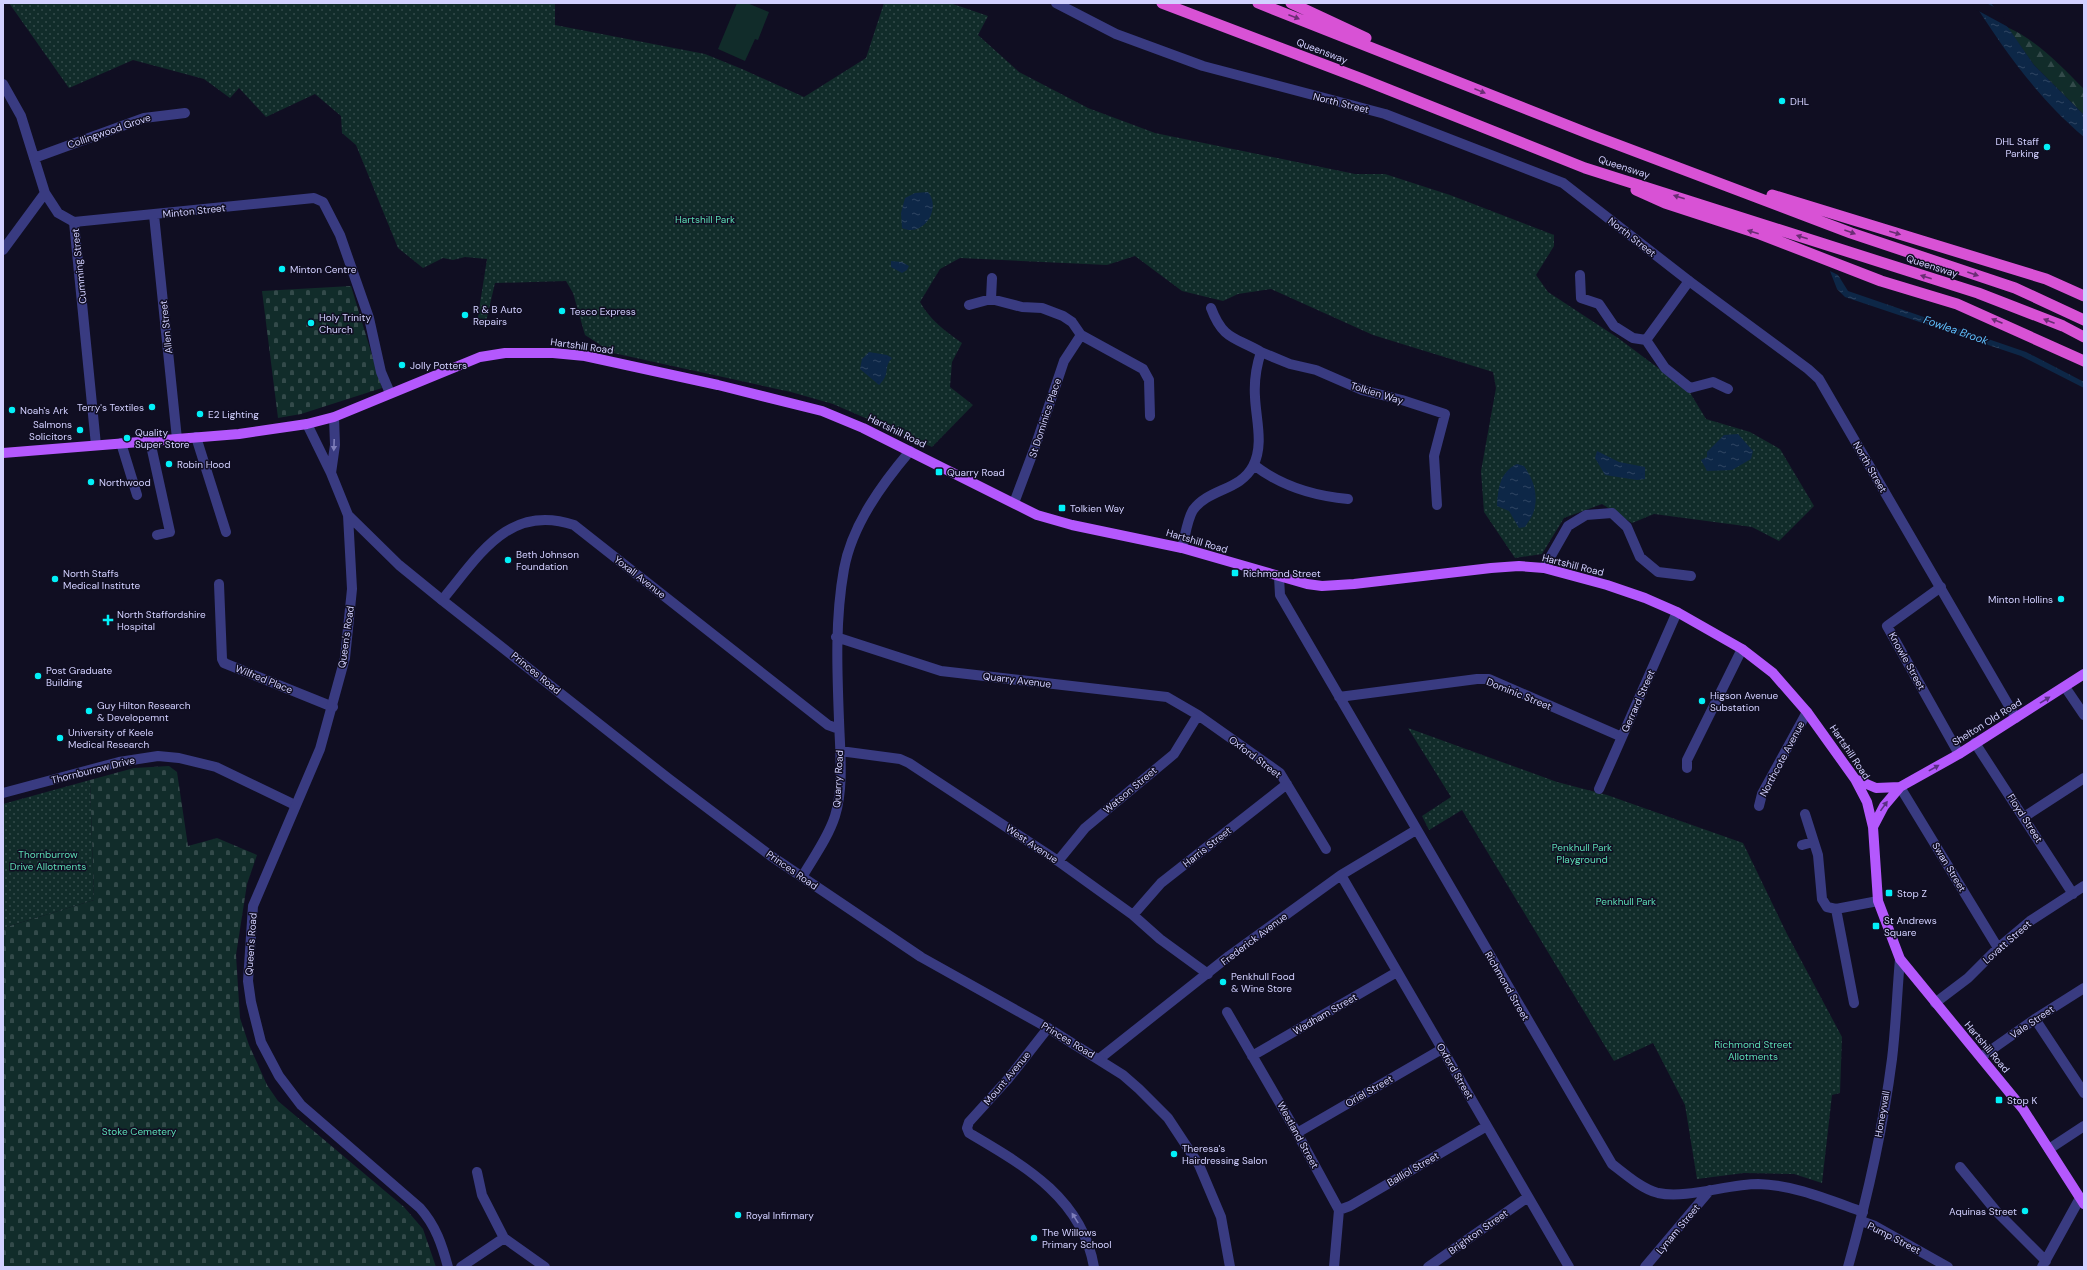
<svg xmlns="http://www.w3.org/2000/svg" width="2087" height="1270" viewBox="0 0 2087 1270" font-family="'DM Sans',sans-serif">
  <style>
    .forest { fill: url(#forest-firs) }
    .cemetery { fill: url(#cemetery-stones) }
    .park { fill: url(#park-dots) }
    .pitch { fill: #112c2a }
    .water { fill: url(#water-ripples) }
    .pier { fill: #100e22 }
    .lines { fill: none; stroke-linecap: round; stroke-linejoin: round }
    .minor { stroke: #393b81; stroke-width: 10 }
    .tertiary { stroke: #393b81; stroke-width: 10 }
    .primary { stroke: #b458fd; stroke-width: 10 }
    .trunk { stroke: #d852d5; stroke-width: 11 }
    .oneway { fill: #6a2d73 }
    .oneway2 { fill: #7e7eba }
    .oneway3 { fill: #5a2f85 }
    .poi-dot { fill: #02f0f8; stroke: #100e22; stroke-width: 1.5 }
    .labels { text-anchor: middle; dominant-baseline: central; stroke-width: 3; stroke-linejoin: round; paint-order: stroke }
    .street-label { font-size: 10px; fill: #d2d0ff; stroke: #100e22 }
    .poi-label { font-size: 10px; fill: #d2d0ff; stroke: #100e22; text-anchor: start }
    .park-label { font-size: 10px; fill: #5cdeb5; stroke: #100e22 }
    .water-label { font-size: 11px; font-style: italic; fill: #5fbffd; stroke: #100e22 }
  </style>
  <defs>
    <pattern id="forest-firs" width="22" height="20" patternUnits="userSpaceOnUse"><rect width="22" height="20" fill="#112c2a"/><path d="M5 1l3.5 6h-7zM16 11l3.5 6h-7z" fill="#334a4a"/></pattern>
    <pattern id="cemetery-stones" width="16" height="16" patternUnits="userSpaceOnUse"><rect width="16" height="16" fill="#112c2a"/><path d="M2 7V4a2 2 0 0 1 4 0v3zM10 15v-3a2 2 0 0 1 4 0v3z" fill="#334a4a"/></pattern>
    <pattern id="park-dots" width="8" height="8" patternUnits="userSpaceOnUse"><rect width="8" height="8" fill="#112c2a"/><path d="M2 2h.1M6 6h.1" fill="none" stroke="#334a4a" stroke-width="1.8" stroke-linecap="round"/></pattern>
    <pattern id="water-ripples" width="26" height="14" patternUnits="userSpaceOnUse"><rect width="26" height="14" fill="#0d2747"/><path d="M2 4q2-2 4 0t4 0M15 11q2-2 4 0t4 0" fill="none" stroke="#2f4563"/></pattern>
  </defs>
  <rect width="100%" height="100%" fill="#100e22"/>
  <!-- forest -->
  <path class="forest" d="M2007,27C2038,41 2060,65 2084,89V115L2034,65Z"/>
  <!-- cemetery -->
  <path class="cemetery" d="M351,286L382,388L301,414L278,418L262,291Z
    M169,766L177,772L188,846L217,838L257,855L247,884L236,955L240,1018L249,1045L267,1085L278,1101L404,1207L423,1229L436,1267H3V928L94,900L90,780L134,768Z"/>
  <!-- park -->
  <path class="park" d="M9,3H555V25L705,54L742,69L804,97L866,58L884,3H950L988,16L978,35L1019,72L1088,108L1155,133L1355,174H1385L1450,195L1554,235V246L1536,275L1548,292L1618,338L1689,391L1706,419L1750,432L1780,449L1814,506L1779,541L1752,527L1654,514L1632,523L1602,504L1564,518L1542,554L1515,558L1484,512L1481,471L1496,388L1493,372L1373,335L1271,289L1238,294L1223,301L1182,291L1135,256L1107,265L960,258L940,269L920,302C930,320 945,331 962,343L952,362L950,387L973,405L932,447L833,404L791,392L613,353L585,335L573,293L566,281L495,283L485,326L477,323L487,259L465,257L453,260L443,258L423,268L398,248L356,145L342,133L341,116L315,94L266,117L239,88L230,98L204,79L133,60L69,88Z
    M1408,728L1557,782L1607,795L1743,843L1787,934L1842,1037L1840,1093L1832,1095L1822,1183L1794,1174L1744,1173L1697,1179L1685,1105L1653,1043L1614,1061L1462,810L1429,830L1422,816L1451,797Z
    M90,780L94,900L3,928V804Z"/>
  <!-- pitch -->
  <path class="pitch" d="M737,3H747L769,12L758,40L755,39L745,61L718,49Z"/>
  <!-- water -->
  <path class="water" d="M1974,3H1991L2034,65L2084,115V137C2039,99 2006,53 1974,3Z
    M928,192C942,209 923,238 902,228L901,213L905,198L915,193Z
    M891,261L902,262L909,266L907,270L902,273L891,267Z
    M1830,271L1838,275L1848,291L2026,352L2084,382V388L2021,356L1845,297L1837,289Z
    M869,352L887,355L892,358C883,367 891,374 879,385L860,369L862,359Z
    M1738,434L1753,451L1751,459L1732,470L1707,471L1701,460L1707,457V452L1724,435Z
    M1597,451L1619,462L1645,467V479L1637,480L1605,475L1595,458Z
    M1517,464L1524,466C1534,480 1540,498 1532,516C1530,520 1527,523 1525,527L1519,528L1509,511L1497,506C1498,488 1500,472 1517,464Z"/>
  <!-- pier -->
  <path class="pier" d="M1972,3H1986L1998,9L2010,28L1975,9Z"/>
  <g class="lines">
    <!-- minor -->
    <path class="minor" d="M3,84L21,116L45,193L58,213L74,222L96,445
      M34,158L144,118L185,113
      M154,215L177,439
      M74,222L314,198L323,202L340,235L369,318L381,372L390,393
      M3,250L45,193
      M1580,275L1581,298L1599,304L1614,326L1633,338L1646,340
      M991,299L992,278
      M969,305L991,299L1022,307L1042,308L1063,316L1072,322L1081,335L1143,369L1149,380L1150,416
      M1211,308C1223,340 1235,337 1261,352
      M1646,340L1665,368L1690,388L1713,382L1728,389
      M1646,340L1689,281
      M196,437L226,532
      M150,441L170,532L157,535
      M121,443L137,495
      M1254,465C1281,486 1314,496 1348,499
      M1014,503L1035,447L1064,361L1081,335
      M1182,548C1185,537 1187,520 1193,510C1209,488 1240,491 1253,466C1264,445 1256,420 1255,397C1254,382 1256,367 1261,352L1290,364L1316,370L1362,390L1402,400L1445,414L1434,456L1437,505
      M1544,568L1568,526L1586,515L1612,513L1627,527L1640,557L1658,572L1691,576
      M1279,577L1280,595L1612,1164C1625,1174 1642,1189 1658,1193C1687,1199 1728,1184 1758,1184C1795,1185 1829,1200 1863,1212
      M219,584L222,659L224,663L333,707
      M1941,587L1887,626L1959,754
      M442,600C479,556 508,503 574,525L828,725L839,729
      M836,637L941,671L1167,697L1198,715L1280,773L1326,849
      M2065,687L2084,715
      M1339,697L1477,679H1489L1622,737
      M1975,743L2073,894
      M840,751L900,759L909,763L1058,861L1133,915L1160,939L1208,974
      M1687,768V760L1742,649
      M1900,787L1998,948
      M1599,789L1677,612
      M3,793L119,762L158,756L179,758L216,767L295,805
      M1759,806L1762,794L1807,712
      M1805,814L1818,855L1822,899L1827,907L1836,909L1854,1003
      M2024,817L2084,778
      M1802,845L1813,842
      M1058,861L1085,828L1174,754L1198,715
      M1341,875L1569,1267
      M802,877C813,858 828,838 835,816C844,787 840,751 839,720C837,669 835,619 844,569C852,525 882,484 910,451
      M1836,909L1878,901
      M1133,915L1161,883L1287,784
      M1935,1003L1968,978L1998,948L2030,921L2084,886
      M1227,1012L1297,1133L1339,1210L1334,1267
      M2035,1019L2084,1093
      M1048,1028L1008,1079L969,1122L967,1128L969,1133C1025,1166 1082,1198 1094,1267
      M1252,1056L1397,972
      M1981,1057L2035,1019L2084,988
      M1099,1059L1229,956L1341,875L1416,830
      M1297,1133L1442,1049
      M2049,1149L2084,1126
      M1960,1167L1996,1211L2046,1261
      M477,1172L482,1195L504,1238L545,1267
      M1339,1210L1350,1206L1487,1126
      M1861,1221L1875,1226L1948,1267
      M461,1267L504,1238
      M1428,1267L1528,1197
      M1645,1267L1710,1190
      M2042,1267L2080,1198"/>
    <!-- tertiary -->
    <path class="tertiary" d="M1056,3L1116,34L1203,66L1385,114L1563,183L1689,281L1808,369L1819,379L2016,718
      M307,424L331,473L348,515L399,565L442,600L669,779L771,856L921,957L1048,1028L1123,1075L1139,1089L1168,1118L1199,1165L1221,1217L1230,1267
      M331,473L335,445L334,417
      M348,515L352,589L345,658L320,749L253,906L248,981L251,1002L261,1042L279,1076L301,1105L420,1208C436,1226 442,1245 448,1267
      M1848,1267C1867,1199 1883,1129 1892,1059C1896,1026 1897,992 1900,959"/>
    <!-- primary -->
    <path class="primary" d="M3,453L239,434L307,424L334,417L480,357L505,353H553L585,356L718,385L822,411L863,428L1037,515L1072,525L1182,548L1307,584L1322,586L1354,584L1491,568L1519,566L1544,568L1607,585L1645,598L1677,612L1742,649L1773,673L1807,712L1855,779L1867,802L1873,827L1878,901L1900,959L2023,1109L2084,1204
      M1855,779L1876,788L1900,787
      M1873,827L1884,806L1900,787L1959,754L2084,674"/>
    <!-- trunk -->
    <path class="trunk" d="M1162,3L1362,79L1585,168L1978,293L2063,326L2084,337
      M1258,3L1592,135L1851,233L2015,288L2084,320
      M1291,3L1366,38
      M1636,190L1665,203L1760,234L1881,281L1957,304L2084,361
      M1772,195L2046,279L2084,296"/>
  </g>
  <!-- one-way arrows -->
  <defs><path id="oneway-solid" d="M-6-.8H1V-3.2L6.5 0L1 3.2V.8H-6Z"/></defs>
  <g class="oneway">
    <use href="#oneway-solid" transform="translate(1294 17) rotate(21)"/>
    <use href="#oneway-solid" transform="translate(1480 91) rotate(22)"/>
    <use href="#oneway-solid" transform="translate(1679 197) rotate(-162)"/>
    <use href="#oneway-solid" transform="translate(1753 232) rotate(-162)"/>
    <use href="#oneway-solid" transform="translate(1850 232) rotate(20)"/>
    <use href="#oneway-solid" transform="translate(1895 233) rotate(16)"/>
    <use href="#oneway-solid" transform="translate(1802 237) rotate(-162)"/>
    <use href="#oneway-solid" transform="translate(1973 274) rotate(19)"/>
    <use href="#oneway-solid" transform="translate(1926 277) rotate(-162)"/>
    <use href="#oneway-solid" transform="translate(1997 321) rotate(-157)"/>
    <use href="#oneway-solid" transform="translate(2049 321) rotate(-159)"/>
  </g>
  <g class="oneway2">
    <use href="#oneway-solid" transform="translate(334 445) rotate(92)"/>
    <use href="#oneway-solid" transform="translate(1075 1218) rotate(-122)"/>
  </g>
  <g class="oneway3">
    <use href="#oneway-solid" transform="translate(2045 700) rotate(-32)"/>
    <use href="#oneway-solid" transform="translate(1934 768) rotate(-29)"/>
    <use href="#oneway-solid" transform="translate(1884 806) rotate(-54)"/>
  </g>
  <!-- markers -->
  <g class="poi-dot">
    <circle cx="1782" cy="101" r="4"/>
    <circle cx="2047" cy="147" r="4"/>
    <circle cx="282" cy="269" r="4"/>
    <circle cx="562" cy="311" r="4"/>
    <circle cx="465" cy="315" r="4"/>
    <circle cx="311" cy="323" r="4"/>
    <circle cx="402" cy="365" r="4"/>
    <circle cx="152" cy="407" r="4"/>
    <circle cx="12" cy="410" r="4"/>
    <circle cx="200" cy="414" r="4"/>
    <circle cx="80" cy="430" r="4"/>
    <circle cx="127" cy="438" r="4"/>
    <circle cx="169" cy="464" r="4"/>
    <rect x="935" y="468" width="8" height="8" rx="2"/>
    <circle cx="91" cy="482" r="4"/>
    <rect x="1058" y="504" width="8" height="8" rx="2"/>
    <circle cx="508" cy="560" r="4"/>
    <rect x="1231" y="569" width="8" height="8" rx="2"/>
    <circle cx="55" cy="579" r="4"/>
    <circle cx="2061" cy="599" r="4"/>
    <path d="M106 614h4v4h4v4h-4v4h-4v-4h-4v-4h4z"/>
    <circle cx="38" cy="676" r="4"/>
    <circle cx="1702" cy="701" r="4"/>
    <circle cx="89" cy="711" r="4"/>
    <circle cx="60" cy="738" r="4"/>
    <rect x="1885" y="889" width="8" height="8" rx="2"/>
    <rect x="1872" y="922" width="8" height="8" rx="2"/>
    <circle cx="1223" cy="982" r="4"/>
    <rect x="1995" y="1096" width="8" height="8" rx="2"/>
    <circle cx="1174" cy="1154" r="4"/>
    <circle cx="2025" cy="1211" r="4"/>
    <circle cx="738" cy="1215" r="4"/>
    <circle cx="1034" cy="1238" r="4"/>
  </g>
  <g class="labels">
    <!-- street labels -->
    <g class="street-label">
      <text transform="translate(1322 51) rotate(21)">Queensway</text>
      <text transform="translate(1341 103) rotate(14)">North Street</text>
      <text transform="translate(109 131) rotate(-19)">Collingwood Grove</text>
      <text transform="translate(1624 167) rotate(18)">Queensway</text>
      <text transform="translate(194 211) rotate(-6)">Minton Street</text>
      <text transform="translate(1632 237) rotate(38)">North Street</text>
      <text transform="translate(79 266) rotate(-96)">Cumming Street</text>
      <text transform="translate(1932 266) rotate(18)">Queensway</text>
      <text transform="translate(166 327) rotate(-96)">Allen Street</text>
      <text transform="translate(582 346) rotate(8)">Hartshill Road</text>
      <text transform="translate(1377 393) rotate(17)">Tolkien Way</text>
      <text transform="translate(1045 418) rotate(-72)">St Dominics Place</text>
      <text transform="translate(897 431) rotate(26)">Hartshill Road</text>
      <text transform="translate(1870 467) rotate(60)">North Street</text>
      <text transform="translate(1197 541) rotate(16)">Hartshill Road</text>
      <text transform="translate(1573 565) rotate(14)">Hartshill Road</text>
      <text transform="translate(640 577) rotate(38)">Yoxall Avenue</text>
      <text transform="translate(346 637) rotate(-82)">Queen's Road</text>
      <text transform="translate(1907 661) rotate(61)">Knowle Street</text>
      <text transform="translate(536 673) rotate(39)">Princes Road</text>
      <text transform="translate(264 679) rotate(22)">Wilfred Place</text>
      <text transform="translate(1017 680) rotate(7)">Quarry Avenue</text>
      <text transform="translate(1519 694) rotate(22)">Dominic Street</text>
      <text transform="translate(1638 701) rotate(-66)">Gerrard Street</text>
      <text transform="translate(1987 722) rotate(-32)">Shelton Old Road</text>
      <text transform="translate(1850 752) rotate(56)">Hartshill Road</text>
      <text transform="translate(1255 757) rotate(37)">Oxford Street</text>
      <text transform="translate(1782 759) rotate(-62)">Northcote Avenue</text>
      <text transform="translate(93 770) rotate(-14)">Thornburrow Drive</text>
      <text transform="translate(838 779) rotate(-87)">Quarry Road</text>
      <text transform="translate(1130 790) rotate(-40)">Watson Street</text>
      <text transform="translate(2025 818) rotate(57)">Floyd Street</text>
      <text transform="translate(1032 844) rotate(34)">West Avenue</text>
      <text transform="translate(1207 847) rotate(-38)">Harris Street</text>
      <text transform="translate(1949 867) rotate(59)">Swan Street</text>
      <text transform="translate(792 870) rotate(35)">Princes Road</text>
      <text transform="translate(1254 939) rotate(-37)">Frederick Avenue</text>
      <text transform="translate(2007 942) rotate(-41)">Lovatt Street</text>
      <text transform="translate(251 944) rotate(-86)">Queen's Road</text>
      <text transform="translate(1507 986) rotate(60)">Richmond Street</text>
      <text transform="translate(1325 1014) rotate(-30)">Wadham Street</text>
      <text transform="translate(2032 1022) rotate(-34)">Vale Street</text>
      <text transform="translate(1068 1040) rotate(31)">Princes Road</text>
      <text transform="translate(1987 1047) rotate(50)">Hartshill Road</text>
      <text transform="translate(1455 1071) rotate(60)">Oxford Street</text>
      <text transform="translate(1007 1078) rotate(-50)">Mount Avenue</text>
      <text transform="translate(1369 1091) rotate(-30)">Oriel Street</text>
      <text transform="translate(1882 1114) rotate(-80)">Honeywall</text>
      <text transform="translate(1298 1135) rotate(61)">Westland Street</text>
      <text transform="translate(1413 1169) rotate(-30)">Balliol Street</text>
      <text transform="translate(1678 1229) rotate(-50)">Lynam Street</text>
      <text transform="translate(1478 1232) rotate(-35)">Brighton Street</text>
      <text transform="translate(1894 1238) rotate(27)">Pump Street</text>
    </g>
    <!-- poi labels -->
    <g class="poi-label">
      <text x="1790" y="101">DHL</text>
      <text x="2039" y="141" text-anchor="end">DHL Staff<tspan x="2039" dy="12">Parking</tspan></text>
      <text x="290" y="269">Minton Centre</text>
      <text x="473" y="309">R &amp; B Auto<tspan x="473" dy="12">Repairs</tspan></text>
      <text x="570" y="311">Tesco Express</text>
      <text x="319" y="317">Holy Trinity<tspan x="319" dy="12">Church</tspan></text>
      <text x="410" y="365">Jolly Potters</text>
      <text x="144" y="407" text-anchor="end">Terry's Textiles</text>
      <text x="20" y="410">Noah's Ark</text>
      <text x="208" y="414">E2 Lighting</text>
      <text x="72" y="424" text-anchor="end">Salmons<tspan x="72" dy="12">Solicitors</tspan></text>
      <text x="135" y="432">Quality<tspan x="135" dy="12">Super Store</tspan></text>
      <text x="177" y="464">Robin Hood</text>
      <text x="947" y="472">Quarry Road</text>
      <text x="99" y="482">Northwood</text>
      <text x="1070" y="508">Tolkien Way</text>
      <text x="516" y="554">Beth Johnson<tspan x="516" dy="12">Foundation</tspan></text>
      <text x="63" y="573">North Staffs<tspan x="63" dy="12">Medical Institute</tspan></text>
      <text x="1243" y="573">Richmond Street</text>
      <text x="2053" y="599" text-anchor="end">Minton Hollins</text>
      <text x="117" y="614">North Staffordshire<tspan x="117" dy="12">Hospital</tspan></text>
      <text x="46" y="670">Post Graduate<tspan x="46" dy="12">Building</tspan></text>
      <text x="1710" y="695">Higson Avenue<tspan x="1710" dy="12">Substation</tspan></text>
      <text x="97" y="705">Guy Hilton Research<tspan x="97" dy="12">&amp; Developemnt</tspan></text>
      <text x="68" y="732">University of Keele<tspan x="68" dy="12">Medical Research</tspan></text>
      <text x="1897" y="893">Stop Z</text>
      <text x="1884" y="920">St Andrews<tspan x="1884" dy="12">Square</tspan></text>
      <text x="1231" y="976">Penkhull Food<tspan x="1231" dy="12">&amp; Wine Store</tspan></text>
      <text x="2007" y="1100">Stop K</text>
      <text x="1182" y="1148">Theresa's<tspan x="1182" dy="12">Hairdressing Salon</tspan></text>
      <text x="2017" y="1211" text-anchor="end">Aquinas Street</text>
      <text x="746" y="1215">Royal Infirmary</text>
      <text x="1042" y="1232">The Willows<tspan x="1042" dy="12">Primary School</tspan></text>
    </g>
    <!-- park labels -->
    <g class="park-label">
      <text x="705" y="219">Hartshill Park</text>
      <text x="1582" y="847">Penkhull Park<tspan x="1582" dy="12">Playground</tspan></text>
      <text x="48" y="854">Thornburrow<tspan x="48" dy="12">Drive Allotments</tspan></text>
      <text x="1626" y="901">Penkhull Park</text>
      <text x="1753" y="1044">Richmond Street<tspan x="1753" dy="12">Allotments</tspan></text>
      <text x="139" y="1131">Stoke Cemetery</text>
    </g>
    <!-- water labels -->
    <g class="water-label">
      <text transform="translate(1956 330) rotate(19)">Fowlea Brook</text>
    </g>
  </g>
  <!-- border -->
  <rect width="2087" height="1270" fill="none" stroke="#d2d0ff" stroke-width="8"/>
</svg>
